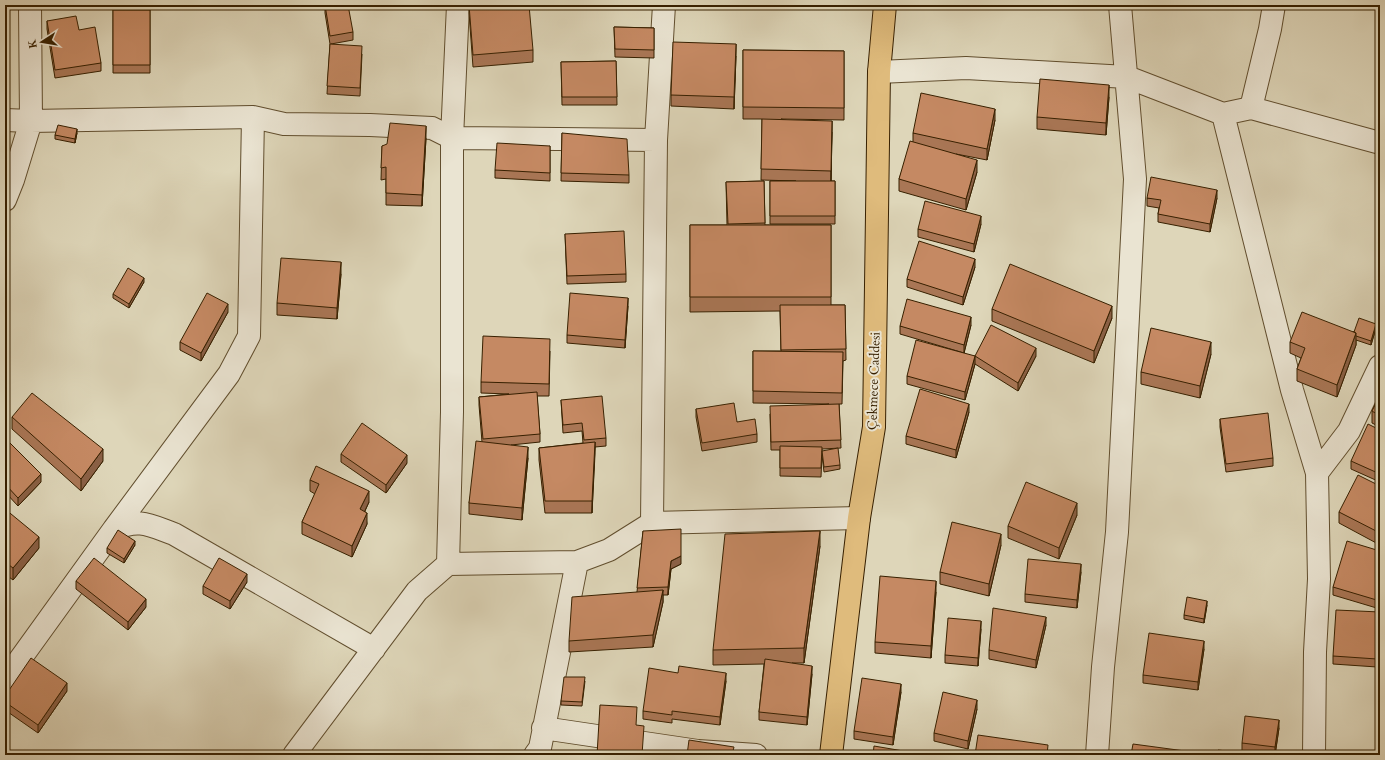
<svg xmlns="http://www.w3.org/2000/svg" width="1385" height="760" viewBox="0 0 1385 760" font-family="Cardo,serif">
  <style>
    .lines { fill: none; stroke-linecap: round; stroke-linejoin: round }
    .minor-casing { stroke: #614e2e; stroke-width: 24 }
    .major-casing { stroke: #372000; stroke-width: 24 }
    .minor { stroke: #eae4d2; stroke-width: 22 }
    .major { stroke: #dfbb7c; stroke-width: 22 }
    .wall { fill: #a97655; stroke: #372000 }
    .shaded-wall { fill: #8a6045; stroke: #372000 }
    .building { fill: #c58963; stroke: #372000 }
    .labels { text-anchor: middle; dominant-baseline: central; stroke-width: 4; stroke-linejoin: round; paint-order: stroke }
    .street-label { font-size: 13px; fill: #372000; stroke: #eae4d2 }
  </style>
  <rect width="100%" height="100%" fill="#ded6b9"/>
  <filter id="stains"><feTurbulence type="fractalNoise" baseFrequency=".005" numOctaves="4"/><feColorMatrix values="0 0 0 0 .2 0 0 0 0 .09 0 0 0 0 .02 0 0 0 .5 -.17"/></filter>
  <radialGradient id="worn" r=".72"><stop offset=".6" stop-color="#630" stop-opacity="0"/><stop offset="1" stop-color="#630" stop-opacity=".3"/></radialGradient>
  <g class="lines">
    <!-- minor casing -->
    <g class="minor-casing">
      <path id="minor" d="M879,72L966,68L1127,77L1223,114L1251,108L1380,143
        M1251,108L1270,29L1274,5
        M1223,114L1292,390L1317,473
        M5,120L31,121L253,117L284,124L370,125L432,128L452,138L656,140
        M5,200L13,180L31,121L30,5
        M652,523L656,140L664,5
        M114,529L229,374L249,336L253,117
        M448,564L577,562L609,550L652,523L859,518
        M5,680L114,529C140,518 149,525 174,534L374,649
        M543,728L698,751L756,755
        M294,755L417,591L448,564L452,412V138L458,5
        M535,755L540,748L577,562
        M1097,755L1103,667L1117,532L1135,179L1120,5
        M1314,755L1315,652L1319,579L1317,473L1349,431L1380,366"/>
    </g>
    <!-- major casing -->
    <g class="major-casing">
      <path id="major" d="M831,755L859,518L874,427L879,72L885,5"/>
    </g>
    <!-- minor -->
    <use href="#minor" class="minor"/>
    <!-- major -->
    <use href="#major" class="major"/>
  </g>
  <!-- wall -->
  <path class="wall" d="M5,5H8V83H5Z
    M325,5L353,32V40L331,44L362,54L360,96L327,94L330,44L325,13Z
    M469,5L533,50V62L473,67L469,13Z
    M113,10H150V73H113Z
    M47,21L79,30L101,63V71L55,78L47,29Z
    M614,27L654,28V58L615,57Z
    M743,50L844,51V120L781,119L832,132L831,181H835V224H770V181H796L761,180L762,119H743Z
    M736,56L734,109L671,106V95Z
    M616,61L617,105H562L561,62Z
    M1109,97L1106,135L1037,129V117Z
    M995,120L987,160L956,154L977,172L966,210L899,191V179L913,141V133Z
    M77,133L75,143L55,139V135Z
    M562,133L629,175V183L561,181Z
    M426,138L422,206L386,205V179L381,180L382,146Z
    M550,146V181L495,178V170Z
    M764,181L765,225H831V305H845L846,360L843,361L842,404H839L841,448L822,449V451L840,465V469L824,472L822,455L821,477L780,476V450H771L770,414L829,404L753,403V351H781L780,311L690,312V225H727L726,182Z
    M1147,198H1217L1210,232L1158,222V214L1159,208L1147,206Z
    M981,224L974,252L918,237V229Z
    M565,234L626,274V282L567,284Z
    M975,267L963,305L907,287V279Z
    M341,274L337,319L277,315V303Z
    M144,282L129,308L113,298V294Z
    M628,306L625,348L567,343V335Z
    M992,309L1112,318L1094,363L992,321Z
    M228,312L201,361L180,350V342Z
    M971,325L964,353L900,334V326Z
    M1376,328L1371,345L1356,340V345L1337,397L1297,381V369L1301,358L1290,353V342Z
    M550,351L549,396H537L540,434V442L511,445L528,458L522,520L469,514V503L482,442L479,405V397L509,394L481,393V382Z
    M1211,354L1200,398L1141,384V372Z
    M975,356H1036L1018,391L975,364L965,400L907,384V376Z
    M1380,395V427L1372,423V411Z
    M561,400L606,438V446L595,447L592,513H545L539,460V448L583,443L582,431L563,433Z
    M696,409L737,422L757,434V442L702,451L696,417Z
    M969,412L956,458L906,444V436Z
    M12,417L103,461L81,491L12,429Z
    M1220,419L1273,458V466L1226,472L1220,427Z
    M1380,430V482L1351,469V461Z
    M5,444L41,482L18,506L5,492Z
    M341,454L407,463L386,493L341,462Z
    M310,480L369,502L365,511L367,524L352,557L302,534V522L315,494L310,491Z
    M1380,486V545L1339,523V512Z
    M5,509L39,548L13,580L5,574Z
    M1077,515L1059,559L1008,538V526Z
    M643,531L681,564L671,569L668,595H663V602L653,647L569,652V641L637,592Z
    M135,545L124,563L107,553V548Z
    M1001,545L989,596L940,584V572Z
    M820,546L804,663H792L812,674L807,725L759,720V712L764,664L713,665V650Z
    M1380,551V609L1333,595V587Z
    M1081,572L1077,608L1025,602V594Z
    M76,581L146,607L128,630L76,589Z
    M247,582L230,609L203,594V586Z
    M936,592L931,658L875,653V642Z
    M1207,605L1204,623L1184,619V615Z
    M1380,620L1377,667L1333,664V656Z
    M1046,625L1036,668L989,659V650Z
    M981,629L978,666L945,663V655Z
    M1204,649L1198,690L1143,683V675Z
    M585,681L582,706L561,705V701Z
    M726,681L720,725L672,719V723L643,719V711Z
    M67,691L38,733L5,710V696Z
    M901,692L893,745L854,739V731Z
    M977,709L968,749L934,741V733Z
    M1279,728L1275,755L1242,751V743Z"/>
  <!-- shaded-wall -->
  <path class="shaded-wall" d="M736,44V56L734,109V97Z
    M1109,85V97L1106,135V123Z
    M995,109V120L987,160V149Z
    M832,121V132L831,182V171Z
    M426,126V138L422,206V195Z
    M77,129V133L75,143V139Z
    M977,160V172L966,210V199Z
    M1217,190V198L1210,232V224Z
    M981,216V224L974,252V244Z
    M975,259V267L963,305V297Z
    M341,262V274L337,319V308Z
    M144,278V282L129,308V304Z
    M628,298V306L625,348V340Z
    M228,304V312L201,361V353Z
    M1112,306V318L1094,363V351Z
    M971,317V325L964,353V345Z
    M1376,324V328L1371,345V341Z
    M1356,333V345L1337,397V385Z
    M1211,342V354L1200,398V386Z
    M1036,348V356L1018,391V383Z
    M975,356V364L965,400V392Z
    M969,404V412L956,458V450Z
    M595,442V454L592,513V501Z
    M528,447V458L522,520V508Z
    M103,449V461L81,491V479Z
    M407,455V463L386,493V485Z
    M41,474V482L18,506V498Z
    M369,491V502L360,521V509Z
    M1077,503V515L1059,559V548Z
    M367,513V524L352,557V546Z
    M820,531V546L804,663V648Z
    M1001,534V545L989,596V584Z
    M39,537V548L13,580V568Z
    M135,541V545L124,563V559Z
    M681,556V564L671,569L668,595V587L671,561Z
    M1081,564V572L1077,608V600Z
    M247,574V582L230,609V601Z
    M936,581V592L931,658V646Z
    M663,590V602L653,647V635Z
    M146,599V607L128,630V622Z
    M1207,601V605L1204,623V619Z
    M1380,612V620L1377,667V659Z
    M1046,617V625L1036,668V660Z
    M981,621V629L978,666V658Z
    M1204,641V649L1198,690V682Z
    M812,666V674L807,725V717Z
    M726,673V681L720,725V717Z
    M67,683V691L38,733V725Z
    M901,684V692L893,745V737Z
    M977,700V709L968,749V741Z
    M1279,720V728L1275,755V747Z"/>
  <!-- building -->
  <path class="building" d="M5,5H8V71H5Z
    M325,5H348L353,32L330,36Z
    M469,5H529L533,50L473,55Z
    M113,10H150V65H113Z
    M76,16L79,30L95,27L101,63L55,70L47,21Z
    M614,27L654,28V50L615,49Z
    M673,42L736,44L734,97L671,95Z
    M330,44L362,46L360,88L327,86Z
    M743,50L844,51V108L743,107Z
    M616,61L617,97H562L561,62Z
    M1040,79L1109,85L1106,123L1037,117Z
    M921,93L995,109L987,149L913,133Z
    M762,119L832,121L831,171L761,169Z
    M390,123L426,126L422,195L386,193V167L381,168L382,146L387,144Z
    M58,125L77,129L75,139L55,135Z
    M562,133L627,139L629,175L561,173Z
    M910,141L977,160L966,199L899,179Z
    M497,143L550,146V173L495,170Z
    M1151,177L1217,190L1210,224L1158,214L1161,200L1147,198Z
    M764,181L765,223L728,224L726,182Z
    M770,181H835V216H770Z
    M925,201L981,216L974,244L918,229Z
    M690,225H831V297H690Z
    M624,231L626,274L567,276L565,234Z
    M919,241L975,259L963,297L907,279Z
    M281,258L341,262L337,308L277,303Z
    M1010,264L1112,306L1094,351L992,309Z
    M128,268L144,278L129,304L113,294Z
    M207,293L228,304L201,353L180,342Z
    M570,293L628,298L625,340L567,335Z
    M907,299L971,317L964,345L900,326Z
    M780,305H845L846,349L781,350Z
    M1302,312L1356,333L1337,385L1297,369L1305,348L1290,342Z
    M1359,318L1376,324L1371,341L1356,336V333L1354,332Z
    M991,325L1036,348L1018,383L975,356L965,392L907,376L916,340L975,356Z
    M1151,328L1211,342L1200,386L1141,372Z
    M483,336L550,339L549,384L481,382Z
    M753,351L843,352L842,393L753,391Z
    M920,389L969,404L956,450L906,436Z
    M537,392L540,434L483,439L479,397Z
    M32,393L103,449L81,479L12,417Z
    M1380,395V416L1372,411Z
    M602,396L606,438L584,440L582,423L563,425L561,400Z
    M734,403L737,422L755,419L757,434L702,443L696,409Z
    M839,404L841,440L771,442L770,406Z
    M1268,413L1273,458L1226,464L1220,419Z
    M362,423L407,455L386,485L341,454Z
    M1368,424L1380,430V474L1351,461Z
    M7,440L41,474L18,498L5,484V444Z
    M476,441L528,447L522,508L469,503Z
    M595,442L592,501H545L539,448Z
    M780,446L822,447L821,468H780Z
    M838,448L840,465L824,467L822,451Z
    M316,466L369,491L360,509L367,513L352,546L302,522L319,484L310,480Z
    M1358,475L1380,486V533L1339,512Z
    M1026,482L1077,503L1059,548L1008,526Z
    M5,509L39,537L13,568L5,562Z
    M952,522L1001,534L989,584L940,572Z
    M681,529V556L671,561L668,587L637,588L643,531Z
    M118,530L135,541L124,559L107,548Z
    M820,531L804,648L713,650L725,534Z
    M1347,541L1380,551V601L1333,587Z
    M94,558L146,599L128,622L76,581Z
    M219,558L247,574L230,601L203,586Z
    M1028,559L1081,564L1077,600L1025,594Z
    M880,576L936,581L931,646L875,642Z
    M663,590L653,635L569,641L572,597Z
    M1187,597L1207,601L1204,619L1184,615Z
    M993,608L1046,617L1036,660L989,650Z
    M1336,610L1380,612L1377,659L1333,656Z
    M948,618L981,621L978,658L945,655Z
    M1149,633L1204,641L1198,682L1143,675Z
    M31,658L67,683L38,725L5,702V696Z
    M765,659L812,666L807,717L759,712Z
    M679,666L726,673L720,717L672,711V715L643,711L649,668L678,673Z
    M564,677H585L582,702L561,701Z
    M862,678L901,684L893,737L854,731Z
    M943,692L977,700L968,741L934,733Z
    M600,705L637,707L636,725L644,726L642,755H597Z
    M1245,716L1279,720L1275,747L1242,743Z
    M978,735L1048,745L1047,755H975Z
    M689,740L734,747L732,755H687Z
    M1133,744L1185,751V755H1131Z
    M874,746L927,755H873Z
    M1218,750L1262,755H1217Z"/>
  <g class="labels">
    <!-- street labels -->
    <g class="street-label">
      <text transform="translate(874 381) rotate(-88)">Çekmece Caddesi</text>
    </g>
  </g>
  <!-- margin -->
  <rect width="1385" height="760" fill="none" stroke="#ded6b9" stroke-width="20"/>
  <rect x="6" y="6" width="1373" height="748" fill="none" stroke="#372000" stroke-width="2"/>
  <rect x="10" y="10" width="1365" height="740" fill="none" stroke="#372000"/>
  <!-- north arrow -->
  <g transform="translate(42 42) rotate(258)" stroke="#eae4d2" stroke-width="3" paint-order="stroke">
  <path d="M0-3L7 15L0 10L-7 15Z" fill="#372000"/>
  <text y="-6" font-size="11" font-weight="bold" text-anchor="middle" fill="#372000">K</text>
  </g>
  <rect width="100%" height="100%" filter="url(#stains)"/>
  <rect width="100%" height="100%" fill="url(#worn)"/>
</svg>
